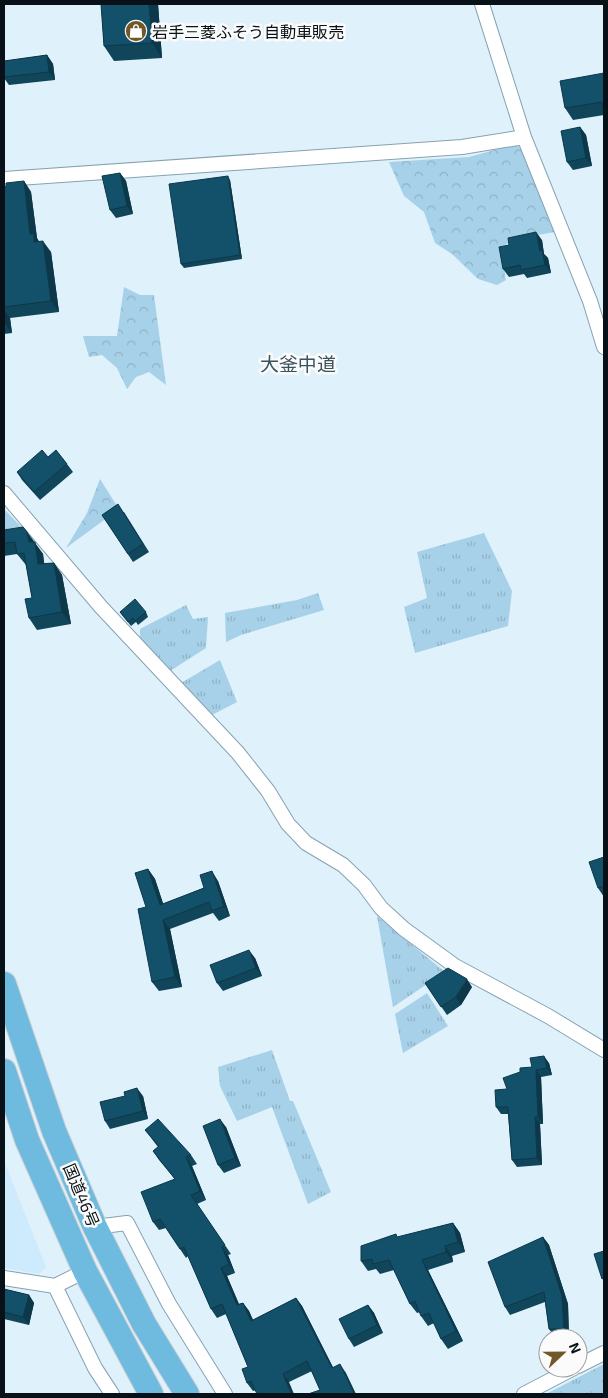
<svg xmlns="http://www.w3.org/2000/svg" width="608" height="1398" viewBox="0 0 608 1398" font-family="'Exo 2','Noto Sans JP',sans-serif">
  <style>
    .built { fill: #cdebfc }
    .grass { fill: url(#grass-tufts) }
    .forest { fill: url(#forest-crowns) }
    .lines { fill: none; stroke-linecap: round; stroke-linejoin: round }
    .minor-casing { stroke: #86a2b1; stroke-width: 16 }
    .trunk-casing { stroke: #cdcfd1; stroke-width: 26 }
    .minor { stroke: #fff; stroke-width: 14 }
    .trunk { stroke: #6ebbdf; stroke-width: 24 }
    .wall { fill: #10455a }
    .shaded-wall { fill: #0d384a }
    .building { fill: #135069; stroke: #0d384a }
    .labels { text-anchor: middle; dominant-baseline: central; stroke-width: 5; stroke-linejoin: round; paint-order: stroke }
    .poi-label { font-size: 16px; fill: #071117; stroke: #fbfbfb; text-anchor: start }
    .street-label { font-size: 16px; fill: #071117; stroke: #fbfbfb }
    .quarter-label { font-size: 19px; fill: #395360; stroke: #fbfbfb }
  </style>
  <defs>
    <pattern id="grass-tufts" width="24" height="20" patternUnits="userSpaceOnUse" patternTransform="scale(1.25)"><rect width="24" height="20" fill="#a7d1e8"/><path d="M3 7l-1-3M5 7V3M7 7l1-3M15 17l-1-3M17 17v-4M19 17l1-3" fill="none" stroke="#8eb2c6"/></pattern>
    <pattern id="forest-crowns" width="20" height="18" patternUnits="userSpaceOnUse" patternTransform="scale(1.25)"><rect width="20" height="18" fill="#a7d1e8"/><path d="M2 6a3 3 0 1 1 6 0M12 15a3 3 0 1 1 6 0" fill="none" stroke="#8eb2c6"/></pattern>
  </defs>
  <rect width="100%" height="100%" fill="#dff1fb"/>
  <!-- built -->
  <path class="built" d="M4,1161L46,1267L39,1274L4,1268Z"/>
  <!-- grass -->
  <path class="grass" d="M4,509L28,534L4,537Z
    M484,533L512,591L508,626L415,653L404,607L427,598L417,552Z
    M318,593L324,610L241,635L226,642L225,613L297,600Z
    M186,605L193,619L208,617L206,648L170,671L140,640V629Z
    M220,660L237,702L212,715L181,683Z
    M377,916L445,972L393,1007Z
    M427,993L448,1026L403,1053L395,1014Z
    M272,1050L290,1101H293L331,1192L308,1204L272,1107L237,1121L220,1086L218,1067Z
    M604,1364V1394H546Z"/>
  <!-- forest -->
  <path class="forest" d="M516,144L521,149L555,232L515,239L500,248L506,280L497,285L478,279L452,254L435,243L424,212L404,196L389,162L469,157Z
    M124,287L140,295H154L166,385L149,372L136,377L127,389L117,368L102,355L89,357L83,336H117Z
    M100,479L119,509L66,548L87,513Z"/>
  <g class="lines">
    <!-- minor casing -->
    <g class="minor-casing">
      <path id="minor" d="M482,4L524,137L590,301L604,347
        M4,179L462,147L524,137
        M4,493L101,607L238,753L268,791L288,824L306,843L343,865L364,885L381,908L404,929L455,966L548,1016L604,1050
        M95,1227L127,1223L169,1304L225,1394
        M4,1278L55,1286L95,1368L112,1394
        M55,1286L85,1271
        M578,1366L604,1353
        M524,1394L574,1368"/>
    </g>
    <!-- trunk casing -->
    <g class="trunk-casing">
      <path id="trunk" d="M4,984L54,1131L95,1227L144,1324L187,1394
        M4,1071L27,1140L85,1271L151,1394"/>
    </g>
    <!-- minor -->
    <use href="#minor" class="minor"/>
    <!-- trunk -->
    <use href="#trunk" class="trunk"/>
  </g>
  <!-- wall -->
  <path class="wall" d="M101,4H158L162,58L114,61L104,46Z
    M47,55L53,64L55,80L9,85L4,78V61Z
    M604,73V115L573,120L565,108Z
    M580,127L586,135L592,166L573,170L567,162Z
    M120,173L126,181L133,214L116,218L110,210Z
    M230,180L242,259L184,268L181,264Z
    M24,181L31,192L37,238L39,242L51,252L59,312L10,318L12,333L4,334V187Z
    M542,240L544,254L548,258L551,273L527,278L524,274L509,277L503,269Z
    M48,457L67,464L73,472L40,500L22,480L17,472Z
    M124,512L149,552L133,562L102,515Z
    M4,530L27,532L43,554L44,564L54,563L62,575L71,624L37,630L29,618L32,598L26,565L17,554L4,556Z
    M120,612H146L148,617L138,625L136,622L131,626Z
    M604,857V897L598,888Z
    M148,869L155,879L163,904L204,888L218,881L230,916L219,921L213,913L170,929L182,987L159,991L152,982L146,907Z
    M255,958L262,976L223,991L217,983Z
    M425,983L472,987L461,1005L447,1015Z
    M549,1063L552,1075L541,1077L543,1124H540L542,1165L517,1167L512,1160L508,1114H501L496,1107L507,1089L532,1067Z
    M125,1096H143L148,1119L110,1129L105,1121Z
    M226,1127L241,1166L224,1173L218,1165Z
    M145,1130L191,1155L197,1164L192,1166L206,1200L197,1204L231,1254L228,1255L235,1273L227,1276L239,1304L243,1303L249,1311L253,1320L296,1298L302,1306L333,1368L346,1373L320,1390L312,1371L289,1382L253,1391L247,1383L248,1367L226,1314L217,1318L211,1309L188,1256L186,1258L166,1228L159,1230L153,1222L175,1179L159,1160L153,1151L158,1147Z
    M453,1223L460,1233L465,1252L452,1256L453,1262L428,1270L463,1341L448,1349L441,1339L434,1323L428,1326L421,1316L420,1312L417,1313L410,1304L394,1270L380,1274L376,1269L368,1271L361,1261L398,1237Z
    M543,1237L549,1245L568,1304L569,1337H555L549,1329L545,1302L510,1315L505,1307Z
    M4,1289L29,1295L34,1303L29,1325L4,1319Z
    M368,1305L374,1313L383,1333L354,1347L349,1339Z"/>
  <!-- shaded-wall -->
  <path class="shaded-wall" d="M149,4H158L162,58L152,43Z
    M47,55L53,64L55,80L49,72Z
    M580,127L586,135L592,166L586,158Z
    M120,173L126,181L133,214L127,206Z
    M228,176L230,180L242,259L240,255Z
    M24,181L31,192L37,238L41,245L34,242L30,234Z
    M536,232L542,240L544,254L548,258L551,273L545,265L540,251Z
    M43,241L51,252L59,312L51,301Z
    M4,310L10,318L12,333L4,322Z
    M27,532L43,554L46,576L38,564L29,542Z
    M54,563L62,575L71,624L62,612Z
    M148,869L155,879L167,915L160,905Z
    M212,871L218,881L230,916L224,906Z
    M163,920L170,929L182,987L175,977Z
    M249,950L255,958L262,976L256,968Z
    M467,979L472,987L461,1005L456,997Z
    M544,1056L549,1063L552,1075L547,1068Z
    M536,1070L541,1077L543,1124L538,1117Z
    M137,1088L143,1096L148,1119L143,1111Z
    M535,1117L540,1124L542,1165L537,1158Z
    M220,1119L226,1127L241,1166L235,1158Z
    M186,1157L192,1166L206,1200L200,1191Z
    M453,1223L460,1233L465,1252L458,1242Z
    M543,1237L549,1245L568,1304L569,1337L564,1329Z
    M445,1246L452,1256L453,1262L446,1252Z
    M222,1247L228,1255L235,1273L229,1264Z
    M422,1260L428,1270L463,1341L456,1331Z
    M221,1268L227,1276L243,1314L237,1305Z
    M29,1295L34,1303L29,1325L23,1317Z
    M296,1298L302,1306L338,1377L332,1368Z
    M243,1303L249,1311L257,1329L251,1321Z
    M368,1305L374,1313L383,1333L377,1325Z
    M340,1364L346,1373L356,1394H354Z
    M283,1374L289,1382L294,1394H291Z"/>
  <!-- building -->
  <path class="building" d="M101,4H149L152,43L104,46Z
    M47,55L49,72L4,77V61Z
    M604,73V115L602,102L565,108L560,81Z
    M580,127L586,158L567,162L561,131Z
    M120,173L127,206L110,210L102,176Z
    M228,176L240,255L181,264L169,184Z
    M24,181L30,234H34V242L43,241L51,301L4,307V187H6V183Z
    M536,232L540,251L542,250L545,265L521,270L520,265L503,269L499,247L509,245L508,238Z
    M42,450L48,457L56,450L67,464L34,492L17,472Z
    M118,504L143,544L128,554L102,515Z
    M23,527L27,532L29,542H35L38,564L54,563L62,612L29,618L25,599L32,598L24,553L17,554L15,542L4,543V530Z
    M135,599L146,612L135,621L133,618L128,622L120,612Z
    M604,857V886L598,888L589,862Z
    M148,869L160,905L204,888L200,875L212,871L224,906L212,911L209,902L163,920L175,977L152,982L138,909L146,907L135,873Z
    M249,950L256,968L217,983L210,965Z
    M448,968L467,979L456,997L441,1007L425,983Z
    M544,1056L547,1068L536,1070L538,1117H535L537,1158L512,1160L508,1107H496L495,1090L507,1089L503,1078L520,1072V1068L532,1067L530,1058Z
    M137,1088L143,1111L105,1121L100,1102L125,1096L124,1092Z
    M158,1119L191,1155L186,1157L200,1191L191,1195L225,1245L222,1247L229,1264L221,1268L237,1305L243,1303L251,1321L296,1298L332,1368L340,1364L354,1394H308L320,1390L307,1361L283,1374L291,1394H257L251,1381L247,1383L242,1369L248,1367L222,1304L211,1309L184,1247L180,1249L160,1219L153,1222L141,1192L175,1179L153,1151L159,1146L145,1130Z
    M220,1119L235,1158L218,1165L203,1126Z
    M453,1223L458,1242L445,1246L446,1252L422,1260L456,1331L441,1339L429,1313L421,1316L415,1301L410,1304L389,1260L373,1264L372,1259L361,1261V1246L396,1234L397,1237Z
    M543,1237L562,1296L564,1329H549L544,1292L505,1307L488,1262Z
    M604,1251V1278L602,1279L594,1254Z
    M4,1289L29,1295L23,1317L4,1312Z
    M368,1305L377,1325L349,1339L339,1319Z"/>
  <!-- icons -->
  <defs>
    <g id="shop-disc" transform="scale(1.125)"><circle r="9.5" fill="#715829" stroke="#fbfbfb"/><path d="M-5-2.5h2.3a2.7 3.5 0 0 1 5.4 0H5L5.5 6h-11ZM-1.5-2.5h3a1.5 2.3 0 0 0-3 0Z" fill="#fff"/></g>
  </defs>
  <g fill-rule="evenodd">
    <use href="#shop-disc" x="136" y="31"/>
  </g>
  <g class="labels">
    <!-- poi labels -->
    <g class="poi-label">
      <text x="152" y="31">岩手三菱ふそう自動車販売</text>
    </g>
    <!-- street labels -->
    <g class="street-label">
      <text transform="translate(82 1195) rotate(67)">国道46号</text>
    </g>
    <!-- quarter labels -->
    <g class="quarter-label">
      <text x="298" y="363">大釜中道</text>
    </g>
  </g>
  <!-- border -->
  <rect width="608" height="1398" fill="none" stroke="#071117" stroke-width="10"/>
  <!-- north arrow -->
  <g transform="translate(563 1353) rotate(68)"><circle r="24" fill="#fbfbfb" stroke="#999da0"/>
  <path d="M0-4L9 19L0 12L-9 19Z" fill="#715829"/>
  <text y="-8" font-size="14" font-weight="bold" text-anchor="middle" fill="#071117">N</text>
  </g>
</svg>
